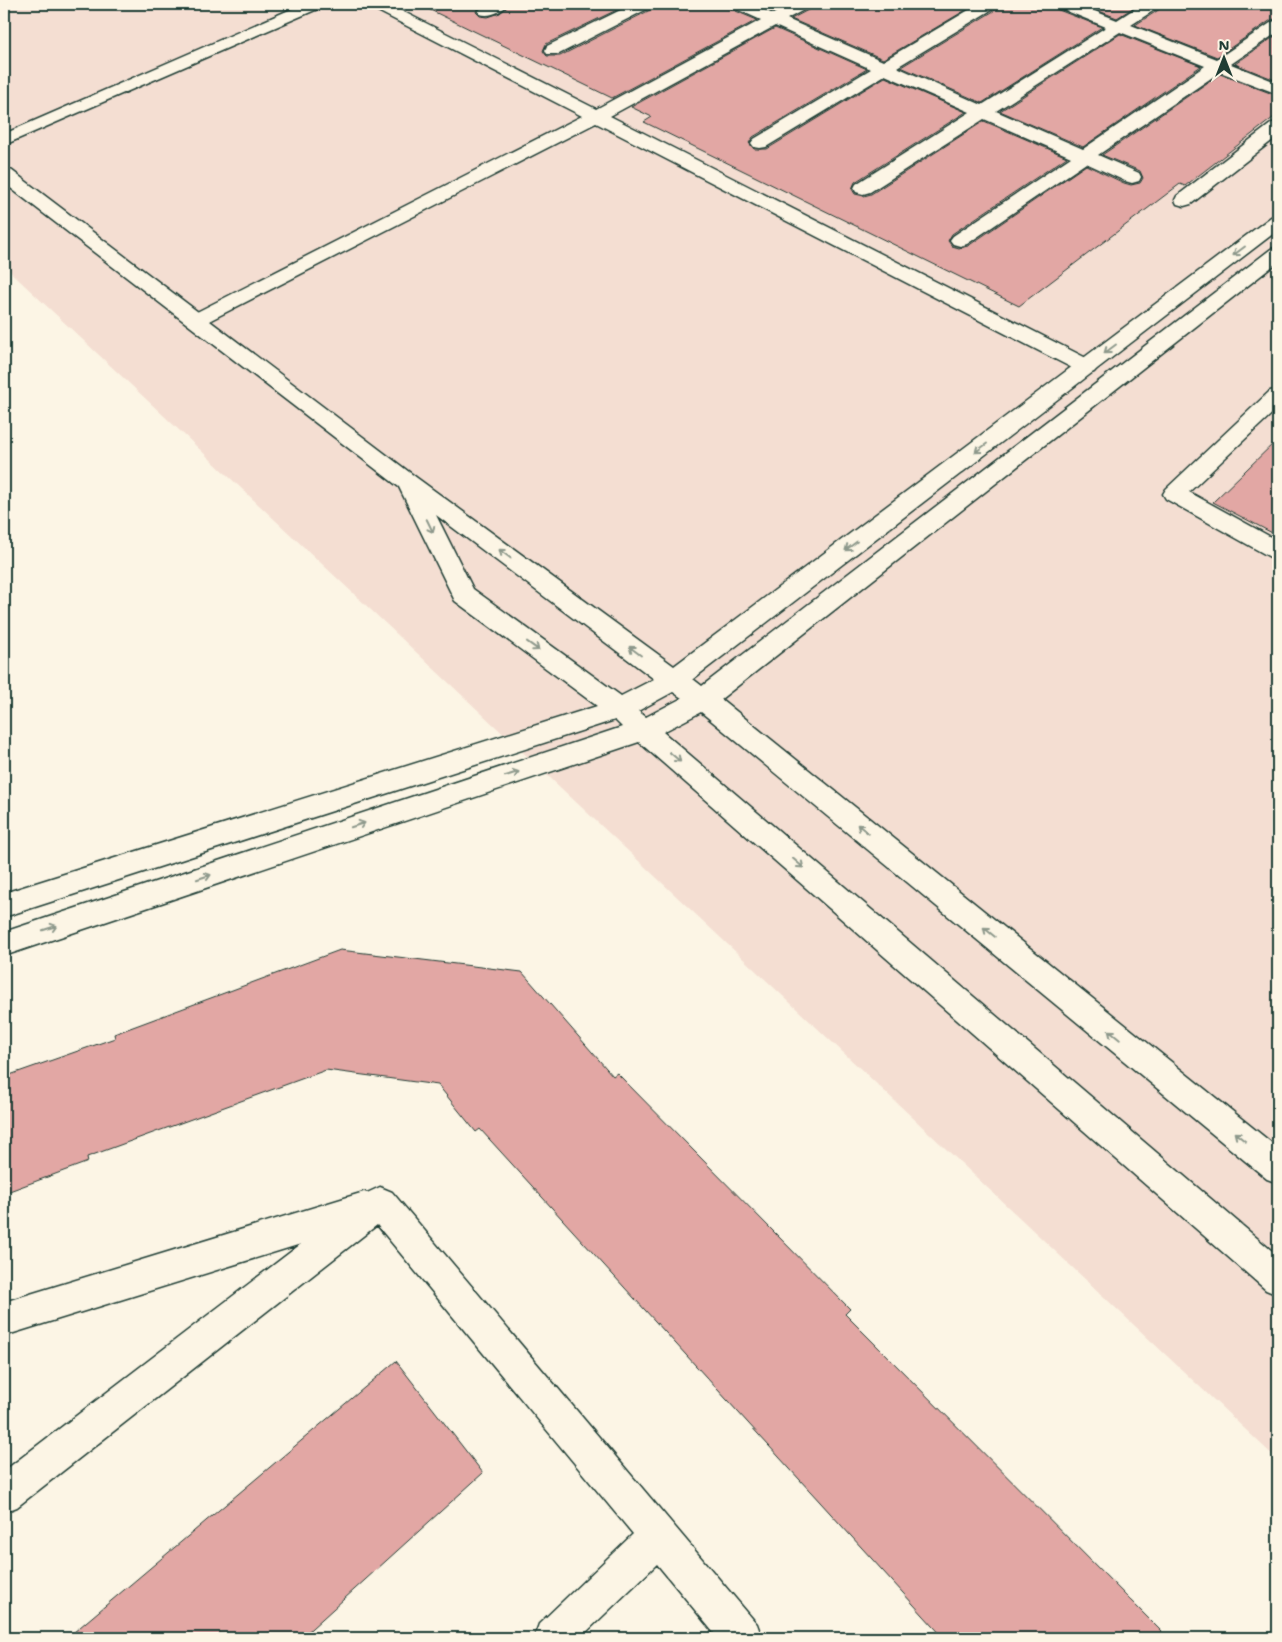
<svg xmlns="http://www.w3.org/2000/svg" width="1282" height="1642" viewBox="0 0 1282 1642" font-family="'Shantell Sans',sans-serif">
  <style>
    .built { fill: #f4ded2 }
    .building { fill: #e2a7a4; stroke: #1f3d34 }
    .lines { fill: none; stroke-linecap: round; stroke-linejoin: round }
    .minor-casing { stroke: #1f3d34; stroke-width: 3 }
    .tertiary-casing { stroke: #1f3d34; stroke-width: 3 }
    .minor { fill: #fcf5e5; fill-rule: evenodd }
    .tertiary { fill: #fcf5e5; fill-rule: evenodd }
    .oneway { stroke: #8e998c }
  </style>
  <rect width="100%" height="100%" fill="#fcf5e5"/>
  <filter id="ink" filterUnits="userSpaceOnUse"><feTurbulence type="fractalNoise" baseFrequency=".02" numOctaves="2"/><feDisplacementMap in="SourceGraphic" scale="10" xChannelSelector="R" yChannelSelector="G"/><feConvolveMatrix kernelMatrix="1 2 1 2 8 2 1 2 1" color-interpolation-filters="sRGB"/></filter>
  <g filter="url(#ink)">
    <!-- built -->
    <path class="built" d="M22,4H1278V1460L4,266V11Z"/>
    <!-- building -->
    <path class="building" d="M418,4H485L477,9L476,12L480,16L488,17L500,13L510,4H629L546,44L543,51L547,56H560L652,9L655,4H728L731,9L757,20L612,98Z
      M755,4H788L773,12Z
      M813,4H976L883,59L791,19L810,9Z
      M1000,4H1053L1056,9L1102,27L982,103L901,67L997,9Z
      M1081,4H1139L1117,18Z
      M1163,4H1278V18L1271,20L1217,57L1135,25L1160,9Z
      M775,28L867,69L753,137L749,143L754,149H767L885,77L966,112L855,182L852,189L855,194L864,196L871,194L984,121L1067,157L952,234L948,241L952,246L959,248L968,246L1086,165L1124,183L1131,185L1140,183L1143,178L1140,171L1102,155L1220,74L1278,96V114L1185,186L1180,184L1019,306L644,122L652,117L631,107Z
      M1120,34L1201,66L1083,147L1000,111Z
      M1278,34V81L1235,64Z
      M1278,439V536L1213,502Z
      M340,950L522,972L613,1076L617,1073L850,1309L845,1314L1168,1638H944L480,1129L476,1132L438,1085L326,1070L87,1157L88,1162L4,1193V1077L115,1038L114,1034Z
      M396,1361L483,1473L301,1638H67Z"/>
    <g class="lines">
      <!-- minor casing -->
      <g class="minor-casing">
        <path id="minor" d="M303,4H324L322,7L4,145V134Z
          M368,4H388L596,109L761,20L732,7L730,4H751L773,14L791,4H811L809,7L787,19L883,61L979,4H998L996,7L897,67L982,105L1106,27L1057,7L1055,4H1077L1117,20L1142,4H1161L1159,7L1131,25L1217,59L1272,22L1278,20V32L1231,64L1278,83V94L1220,72L1098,155L1139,173L1141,177L1139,181L1132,183L1125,181L1086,163L967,244L960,246L953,244L950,240L953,236L1071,157L984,119L870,192L863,194L856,192L854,188L856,184L970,112L885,75L766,147L760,148L754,147L751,143L754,139L871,69L775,26L610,116L1094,362L1098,367L1094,372L1087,374L1080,372L596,123L203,324L196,326L189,324L186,320L189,316L582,116L370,7ZM1120,32L1205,66L1083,149L996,111Z
          M488,4H508C502,12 490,17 480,14L478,11Z
          M633,4H653L651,7L559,54H547L545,50L547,46Z
          M1278,122V136L1191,204L1184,206L1177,204L1175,200L1177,196L1272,123Z
          M1278,389V408L1189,492L1278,541V559L1270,557L1166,499L1163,494L1166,489L1270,391Z
          M380,1187L392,1192L757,1624L762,1638H718L657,1564L580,1638H534L539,1624L633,1534L377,1225L17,1507L4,1512V1471L301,1244L4,1336V1302L364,1192L367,1193Z"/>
      </g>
      <!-- tertiary casing -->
      <g class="tertiary-casing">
        <path id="tertiary" d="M4,169L11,170L417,478L674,666L1271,217L1278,215V230L693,679L702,686L1271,249L1278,247V262L721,699L1278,1148V1183L1267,1179L701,712L663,732L1278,1256V1295L1266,1290L639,742L4,956V932L622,727L615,720L4,917V893L597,706L455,601L399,487L4,183ZM436,515L654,679L621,696L473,589ZM673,692L682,698L646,717L638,711Z"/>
      </g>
      <!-- minor -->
      <use href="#minor" class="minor"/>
      <!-- tertiary -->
      <use href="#tertiary" class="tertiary"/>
    </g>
    <!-- one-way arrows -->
    <defs><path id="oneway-shaft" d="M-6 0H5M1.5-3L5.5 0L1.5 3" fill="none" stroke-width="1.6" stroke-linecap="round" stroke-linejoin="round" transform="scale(1.25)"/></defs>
    <g class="oneway">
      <use href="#oneway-shaft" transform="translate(1239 251) rotate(143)"/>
      <use href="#oneway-shaft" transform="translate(1110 349) rotate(143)"/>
      <use href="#oneway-shaft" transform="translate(981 448) rotate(143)"/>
      <use href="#oneway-shaft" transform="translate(430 526) rotate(64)"/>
      <use href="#oneway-shaft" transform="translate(851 546) rotate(143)"/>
      <use href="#oneway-shaft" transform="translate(505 554) rotate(-143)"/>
      <use href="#oneway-shaft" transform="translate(533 646) rotate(36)"/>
      <use href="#oneway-shaft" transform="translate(635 651) rotate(-143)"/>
      <use href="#oneway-shaft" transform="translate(675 757) rotate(41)"/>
      <use href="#oneway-shaft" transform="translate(512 774) rotate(-18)"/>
      <use href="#oneway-shaft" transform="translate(358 825) rotate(-18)"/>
      <use href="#oneway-shaft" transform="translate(863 829) rotate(-141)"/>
      <use href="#oneway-shaft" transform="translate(798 863) rotate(41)"/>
      <use href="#oneway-shaft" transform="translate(204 877) rotate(-18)"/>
      <use href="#oneway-shaft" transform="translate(50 928) rotate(-18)"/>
      <use href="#oneway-shaft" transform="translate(989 932) rotate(-141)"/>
      <use href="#oneway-shaft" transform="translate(1114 1035) rotate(-141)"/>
      <use href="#oneway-shaft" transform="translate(1240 1137) rotate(-141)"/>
    </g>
  </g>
  <!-- margin -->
  <rect width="1282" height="1642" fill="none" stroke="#fcf5e5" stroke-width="20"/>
  <rect x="10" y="10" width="1262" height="1622" fill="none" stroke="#1f3d34" stroke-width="2" filter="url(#ink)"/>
  <!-- north arrow -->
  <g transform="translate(1224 58)" stroke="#fcf5e5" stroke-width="4" paint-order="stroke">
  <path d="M0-4L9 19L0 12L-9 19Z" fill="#1f3d34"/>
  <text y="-8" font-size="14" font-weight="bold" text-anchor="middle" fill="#1f3d34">N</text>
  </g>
</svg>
